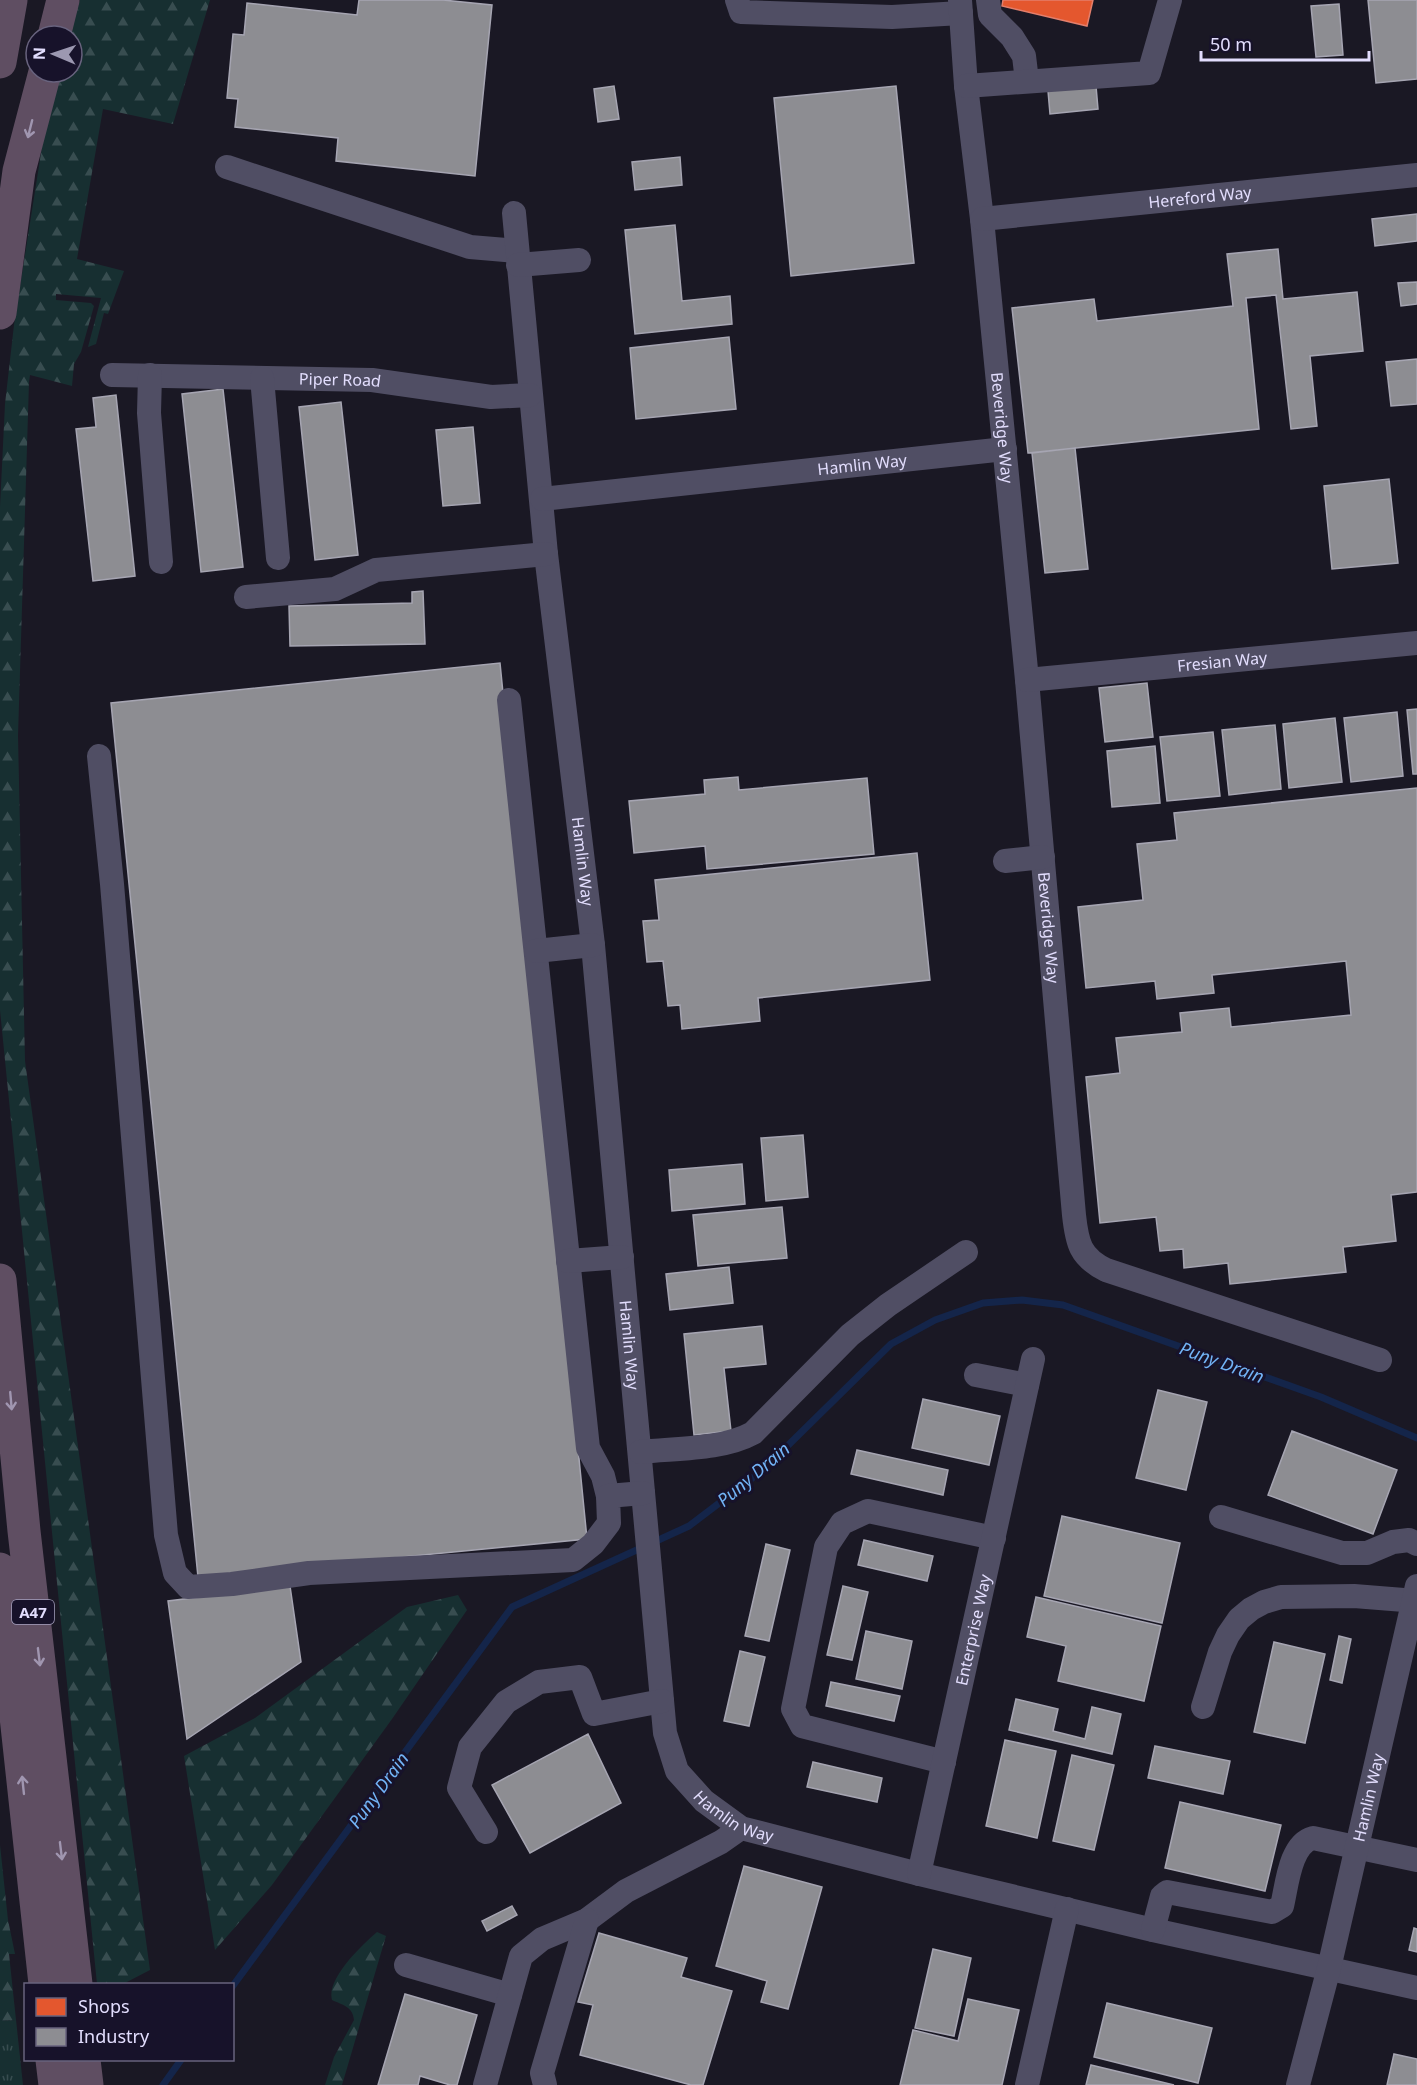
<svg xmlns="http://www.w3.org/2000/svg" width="1417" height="2085" viewBox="0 0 1417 2085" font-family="'Noto Sans',sans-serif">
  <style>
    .grass { fill: url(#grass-tufts) }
    .forest { fill: url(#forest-firs) }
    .shops { fill: #e4572e; stroke: #e37f6c; stroke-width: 1.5 }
    .industry { fill: #8d8d92; stroke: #a6a5b2; stroke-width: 1.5 }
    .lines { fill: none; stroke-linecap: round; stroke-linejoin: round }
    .stream { stroke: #14254a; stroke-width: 7 }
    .minor { stroke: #504e64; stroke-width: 24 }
    .highway { stroke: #5f4e62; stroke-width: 33 }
    .oneway { stroke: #a096b0 }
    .labels { text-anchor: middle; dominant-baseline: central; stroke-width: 6; stroke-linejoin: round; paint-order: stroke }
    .shield { fill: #17122a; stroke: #a5a0be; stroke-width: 1.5 }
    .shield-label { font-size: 15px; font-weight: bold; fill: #e2ddfd }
    .street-label { font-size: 16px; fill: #e2ddfd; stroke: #17122a }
    .water-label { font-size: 18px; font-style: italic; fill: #72b3f6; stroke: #17122a }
  </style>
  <defs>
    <pattern id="grass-tufts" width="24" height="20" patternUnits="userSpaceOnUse" patternTransform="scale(1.5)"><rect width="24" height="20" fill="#172f31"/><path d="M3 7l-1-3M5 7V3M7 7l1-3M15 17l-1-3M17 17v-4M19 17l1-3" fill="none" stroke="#384d50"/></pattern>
    <pattern id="forest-firs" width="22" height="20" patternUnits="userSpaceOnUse" patternTransform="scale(1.5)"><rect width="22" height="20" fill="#172f31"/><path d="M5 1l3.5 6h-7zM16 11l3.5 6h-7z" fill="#384d50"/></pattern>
  </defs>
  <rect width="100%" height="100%" fill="#1a1824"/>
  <!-- grass -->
  <path class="grass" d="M16,2020L23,2085H0V2021Z"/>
  <!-- forest -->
  <path class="forest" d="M80,0H210L173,124L103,109L77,259L124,271L108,314L104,313L96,344L88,347L101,298L56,294V300L91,303L94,306L81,352L74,364L72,386L30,375L29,382L18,736L25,1061L150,1970L123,1984H97L0,1010V507L5,404L14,325L49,102L58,72H72V36H69Z
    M458,1595L467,1610L392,1719L272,1885L215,1950L184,1756L255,1718L407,1607Z
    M0,1845L8,1920L15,1954H9L16,2020L0,2021Z
    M377,1932L386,1936L342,2085H325L334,2057L354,2020C353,2007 343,2005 332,2000C326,1979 362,1945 377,1932Z"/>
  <!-- shops -->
  <path class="shops" d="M1003,0H1093L1087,26L1002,6Z"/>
  <!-- industry -->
  <path class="industry" d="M359,0H443L492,5L475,176L336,161L338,138L235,127L238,99L227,98L233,34L244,35L247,3L357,15Z
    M1368,0H1417V79L1376,83Z
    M1339,4L1343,55L1316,57L1311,6Z
    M614,86L619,119L598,122L594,89Z
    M896,86L914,263L791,276L774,98Z
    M1096,86L1098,109L1050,114L1048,91Z
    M680,157L682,185L635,190L632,162Z
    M1417,214V241L1375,246L1372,219Z
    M675,225L682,301L730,296L732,324L635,334L625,230Z
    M1278,249L1283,299L1357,292L1363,351L1310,356L1317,426L1291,429L1276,295L1246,298L1259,429L1028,453L1012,308L1094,299L1097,321L1233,306L1227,254Z
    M1417,282V304L1401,306L1398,283Z
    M729,337L736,409L636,419L630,348Z
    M1417,359V404L1391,406L1386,362Z
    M223,389L243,567L201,572L182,394Z
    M116,395L135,576L93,581L76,429L96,427L93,398Z
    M341,402L358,555L315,560L299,407Z
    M473,427L480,503L443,506L436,430Z
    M1075,448L1088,569L1045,573L1032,453Z
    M1389,479L1398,563L1332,569L1324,486Z
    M423,591L425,644L290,646L289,606L412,603V592Z
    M500,663L587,1539L198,1577L111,703Z
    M1147,683L1153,737L1105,742L1099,688Z
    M1417,709V774H1413L1407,710Z
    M1397,712L1403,776L1351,782L1344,718Z
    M1335,718L1342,782L1289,788L1283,724Z
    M1275,725L1281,789L1229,795L1222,730Z
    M1213,732L1220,796L1167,801L1160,737Z
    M1155,746L1160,803L1112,807L1107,751Z
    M738,777L739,790L867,778L874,854L707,869L705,846L634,853L629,801L705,794L704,780Z
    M1417,788V1192L1391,1195L1396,1241L1343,1247L1346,1272L1230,1284L1228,1263L1184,1268L1183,1249L1160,1251L1156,1217L1100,1223L1086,1077L1120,1073L1116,1038L1182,1032L1180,1013L1229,1008L1231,1027L1351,1015L1346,961L1212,975L1214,993L1157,999L1155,981L1086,988L1078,907L1143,900L1137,844L1177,840L1174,813Z
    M917,853L930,980L758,998L760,1021L682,1029L680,1005L668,1006L663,961L647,962L643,921L659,920L655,880Z
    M803,1135L808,1197L766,1201L761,1138Z
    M742,1164L745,1204L672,1211L669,1170Z
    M782,1207L787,1258L698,1266L693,1215Z
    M729,1267L733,1303L670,1310L666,1274Z
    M762,1326L766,1364L724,1368L731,1431L694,1435L684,1334Z
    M1158,1390L1207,1402L1186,1490L1136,1478Z
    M923,1399L1000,1416L989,1465L912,1448Z
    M1292,1431L1397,1470L1373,1534L1268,1495Z
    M857,1450L948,1470L943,1495L851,1474Z
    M1062,1516L1180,1543L1162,1623L1044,1596Z
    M864,1540L933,1556L927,1581L858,1565Z
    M766,1544L790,1550L769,1641L745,1636Z
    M290,1586L301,1662L187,1739L168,1601Z
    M843,1586L868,1592L852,1660L827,1655Z
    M1036,1597L1161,1626L1144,1701L1058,1681L1066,1646L1027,1637Z
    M866,1631L912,1641L902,1689L856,1679Z
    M1339,1636L1351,1639L1342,1683L1330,1680Z
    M1274,1642L1325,1654L1305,1743L1254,1732Z
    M740,1651L765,1657L749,1726L724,1721Z
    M831,1682L900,1696L894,1721L826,1706Z
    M1016,1699L1058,1709L1053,1731L1085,1739L1092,1707L1121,1714L1112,1754L1009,1730Z
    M588,1734L621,1803L530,1853L492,1785Z
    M1005,1740L1056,1751L1037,1838L986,1826Z
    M1155,1746L1230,1761L1223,1794L1148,1778Z
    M1072,1755L1114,1765L1094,1850L1053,1841Z
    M813,1762L882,1778L877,1802L807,1787Z
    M1180,1802L1281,1825L1265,1891L1165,1868Z
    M744,1866L822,1887L788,2009L761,2002L767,1981L716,1966Z
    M512,1906L517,1915L487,1931L482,1921Z
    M1414,1928L1417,1929V1952L1409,1950Z
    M599,1933L687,1958L681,1977L732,1991L703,2085H691L580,2055L593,2005L578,2002Z
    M933,1949L971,1958L954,2036L915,2028Z
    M405,1994L477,2015L457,2085H450L420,2076L418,2085H378Z
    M968,1999L1019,2010L1002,2085H900L913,2030L958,2041Z
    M1107,2003L1212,2028L1198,2083L1094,2057Z
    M1394,2054L1417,2059V2085H1387Z
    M1091,2065L1174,2085H1086Z"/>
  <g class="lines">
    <!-- stream -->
    <path class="stream" d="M232,1987L512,1607L689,1526L764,1469L891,1344L935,1320L983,1303L1022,1300L1063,1305L1321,1397L1417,1438
      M163,2085L181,2060"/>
    <!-- minor -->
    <g class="minor">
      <path d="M737,0L741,12L892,17L961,13"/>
      <path id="s1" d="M960,0L966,86L982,219L1027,680L1074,1215C1077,1243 1080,1257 1106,1270L1380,1360"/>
      <path d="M988,0L990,15L1012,37L1024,56L1027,81"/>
      <path d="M966,86L1149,73L1170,0"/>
      <path d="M227,167L470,247L517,251"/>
      <path id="s2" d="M514,213L546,554L593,945L665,1733L677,1771L704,1801L741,1828L919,1874L1153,1930L1417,1988"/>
      <path id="s3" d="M982,219L1417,175"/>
      <path d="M518,265L579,260"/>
      <path id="s4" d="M112,375L372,380L491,397L530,395"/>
      <path d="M150,375L149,413L161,562"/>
      <path d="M262,378L278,558"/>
      <path id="s5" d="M542,499L1005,449"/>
      <path d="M246,597L335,589L376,570L546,554"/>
      <path id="s6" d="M1027,680L1417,643"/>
      <path d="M509,700L588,1448L603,1476L608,1496"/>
      <path d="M99,756L112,884L166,1535L175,1573L188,1587L232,1584L309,1573L573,1560L593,1544L609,1523L608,1496L643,1493"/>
      <path d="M1005,861L1043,857"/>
      <path d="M536,951L593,945"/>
      <path d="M568,1261L622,1257"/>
      <path d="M976,1375L1027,1385"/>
      <path d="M640,1452C676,1448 722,1450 753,1433L850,1335L888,1305L966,1252"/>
      <path d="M1221,1517L1342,1553H1367L1393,1542L1409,1540L1417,1544"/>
      <path d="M1203,1707L1220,1652L1228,1635L1239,1619L1251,1609L1264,1602L1281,1597L1354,1596L1417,1601"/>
      <path d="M944,1762L802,1726L793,1709L826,1547L842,1523L868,1511L994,1538"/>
      <path d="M486,1832L459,1788L470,1747L506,1702L539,1682L580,1677L594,1714L662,1701"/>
      <path id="s7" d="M919,1874L1033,1359"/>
      <path d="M1153,1930L1162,1896L1167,1892L1272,1912L1282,1906C1287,1885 1290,1844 1313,1838L1417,1860"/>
      <path d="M406,1965L510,1995"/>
      <path d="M485,2085L521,1956L542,1939L587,1920L626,1891L721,1842L741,1828"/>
      <path d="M545,2085L542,2073L587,1920"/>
      <path d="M1027,2085L1067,1909"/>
      <path id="s8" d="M1298,2085L1329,1968L1417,1586"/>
    </g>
    <!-- highway -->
    <path class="highway" d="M54,36L63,0
      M0,62L11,0
      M0,313L19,171L45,72
      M0,1280L24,1531L76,1984
      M0,1569L45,1984
      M52,2060L55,2085
      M84,2060L87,2085"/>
  </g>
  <!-- one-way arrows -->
  <defs><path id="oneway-shaft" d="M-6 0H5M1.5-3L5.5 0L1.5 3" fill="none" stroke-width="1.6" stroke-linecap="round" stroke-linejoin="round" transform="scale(1.5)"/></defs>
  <g class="oneway">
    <use href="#oneway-shaft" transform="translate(30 129) rotate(104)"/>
    <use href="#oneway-shaft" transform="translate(11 1401) rotate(85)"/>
    <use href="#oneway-shaft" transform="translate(39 1657) rotate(83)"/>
    <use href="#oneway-shaft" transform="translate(23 1785) rotate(-96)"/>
    <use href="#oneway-shaft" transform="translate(61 1851) rotate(83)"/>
  </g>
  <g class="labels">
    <!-- shield labels -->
    <rect class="shield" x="12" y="1600" width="42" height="24" rx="4.5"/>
    <g class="shield-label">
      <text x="33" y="1612">A47</text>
    </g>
    <!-- street labels -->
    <g class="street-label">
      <text stroke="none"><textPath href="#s3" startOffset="219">Hereford Way</textPath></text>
      <text stroke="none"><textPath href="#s4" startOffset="228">Piper Road</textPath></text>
      <text stroke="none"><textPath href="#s1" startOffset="430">Beveridge Way</textPath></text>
      <text stroke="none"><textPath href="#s5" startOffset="322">Hamlin Way</textPath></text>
      <text stroke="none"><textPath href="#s6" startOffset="196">Fresian Way</textPath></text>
      <text stroke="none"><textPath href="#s2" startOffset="652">Hamlin Way</textPath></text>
      <text stroke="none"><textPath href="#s1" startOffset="932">Beveridge Way</textPath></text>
      <text stroke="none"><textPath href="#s2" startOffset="1138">Hamlin Way</textPath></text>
      <text stroke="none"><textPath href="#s7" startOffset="250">Enterprise Way</textPath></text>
      <text stroke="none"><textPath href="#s8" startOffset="296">Hamlin Way</textPath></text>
      <text stroke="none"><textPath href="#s2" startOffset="1642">Hamlin Way</textPath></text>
    </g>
    <!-- water labels -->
    <g class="water-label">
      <text transform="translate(1222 1362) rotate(20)">Puny Drain</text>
      <text transform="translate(753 1474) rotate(-40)">Puny Drain</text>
      <text transform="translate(378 1790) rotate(-54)">Puny Drain</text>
    </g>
  </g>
  <!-- legend -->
  <rect x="24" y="1983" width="210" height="78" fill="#17122a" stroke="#68637e" stroke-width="1.5"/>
  <rect x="36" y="1998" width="30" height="18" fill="#e4572e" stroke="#68637e" stroke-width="1.5"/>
  <text x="78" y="2013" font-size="18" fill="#e2ddfd">Shops</text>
  <rect x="36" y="2028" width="30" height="18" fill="#8d8d92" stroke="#68637e" stroke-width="1.5"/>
  <text x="78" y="2043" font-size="18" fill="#e2ddfd">Industry</text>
  <!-- north arrow -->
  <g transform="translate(54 54) rotate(272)"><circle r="28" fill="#17122a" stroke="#68637e" stroke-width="1.5"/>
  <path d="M0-4.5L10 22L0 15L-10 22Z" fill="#9c98b1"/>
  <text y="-9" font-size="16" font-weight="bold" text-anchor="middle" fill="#e2ddfd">N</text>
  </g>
  <!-- scale -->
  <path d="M1201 51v9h168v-9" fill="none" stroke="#e2ddfd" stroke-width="3"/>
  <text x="1210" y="51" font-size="18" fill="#e2ddfd" stroke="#17122a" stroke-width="4.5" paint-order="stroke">50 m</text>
</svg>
